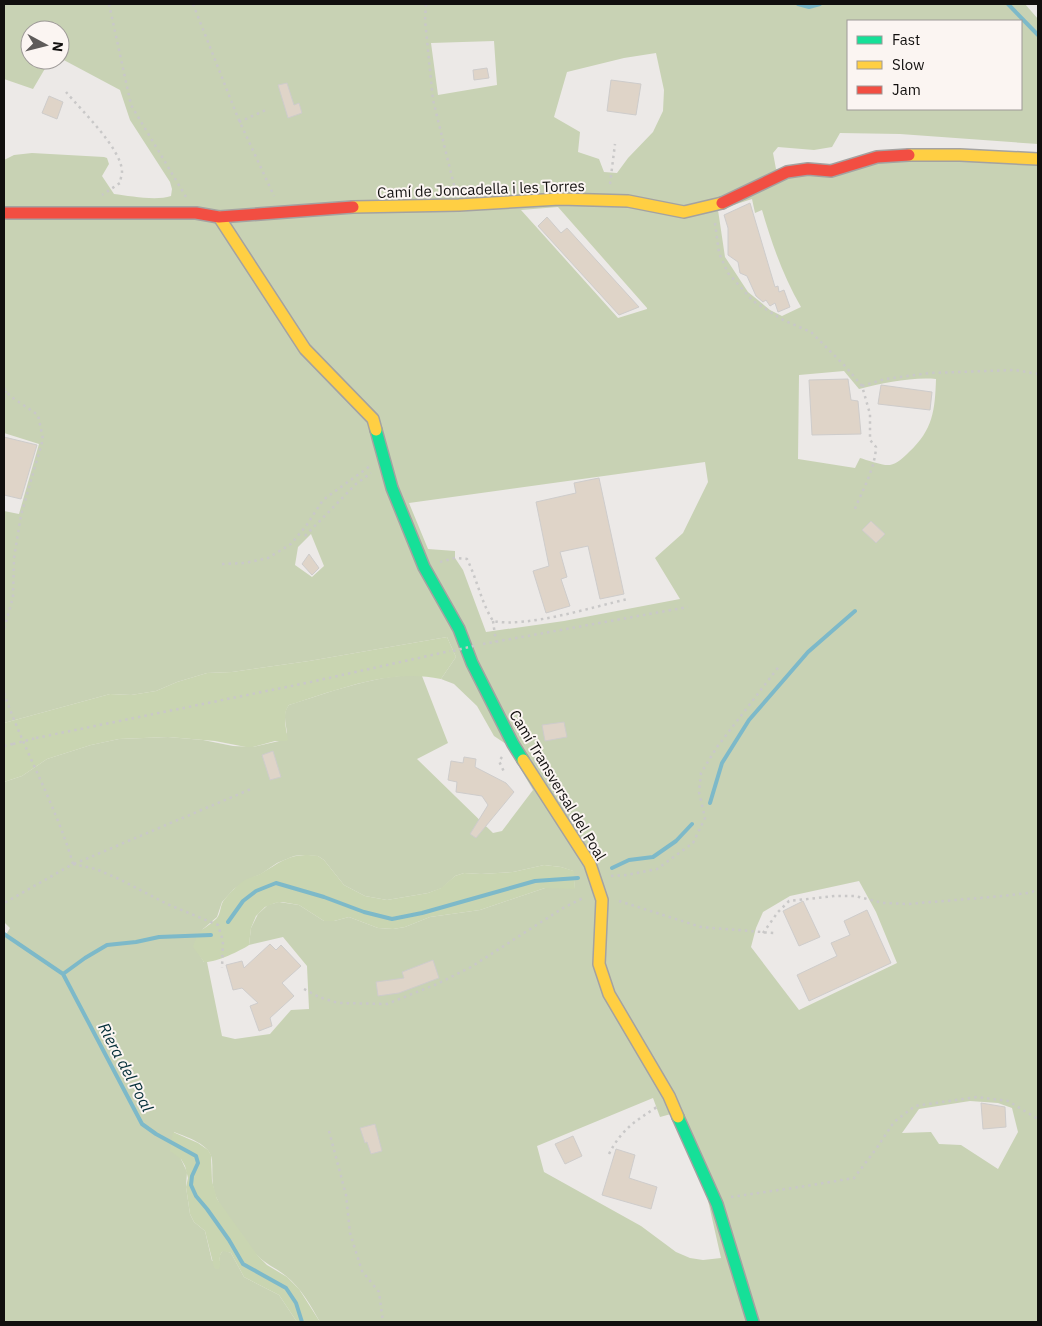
<svg xmlns="http://www.w3.org/2000/svg" width="1042" height="1326" viewBox="0 0 1042 1326" font-family="'IBM Plex Sans',sans-serif">
<rect width="100%" height="100%" fill="#ece9e7"/>
<path fill="#c8d2b4" fill-rule="evenodd" d="M4 4H1025L1038 19V144L900 134 840 133 832 147 814 150 778 147 773 153 776 169 1038 152V1322H320C311 1306 301 1288 286 1276 272 1265 263 1264 251 1248 242 1236 219 1207 215 1194 211 1183 213 1171 212 1160 211 1144 186 1137 174 1132L181 1159 187 1172 186 1187 190 1214 194 1222 205 1231 212 1261H220V1255L223 1250 231 1253 244 1277 279 1295 297 1322H4V938L10 928 4 922V782L22 776 47 759 91 745 119 739 168 737 203 740 233 746 253 747 279 741 287 733C286 723 282 713 289 705 328 693 382 672 422 676L448 743 417 759 493 833 502 831 533 790 506 744 494 736 477 706 454 684 441 679 456 657 447 637 309 661 232 672 207 673 177 682 156 691 131 695 110 694 4 723V511L19 514 39 444 4 433V160L14 155 32 153 104 157 107 158 109 164 102 176 114 194C130 196 156 201 171 196L172 189 170 182 130 120 120 90 60 58V30H30V60H50L33 89 4 79ZM848 21H1021V109H848ZM494 41 497 85 438 95 431 43ZM656 53 664 90 663 111 653 132 628 158 617 173 604 172 599 159 578 152 580 132 554 117 567 72 624 58ZM752 199 755 213 762 210C772 244 783 276 801 307L782 316 770 310 748 292 725 257 718 210ZM558 207 647 308V309L618 318 521 210ZM844 371 859 389C884 383 911 377 936 379 935 410 933 430 909 452 904 457 897 464 890 465 883 466 867 460 860 458L855 468 798 459 799 375ZM705 462 708 482 683 533 655 558 680 599 564 621 486 632 463 570 455 558V551L428 549 409 503ZM311 534 324 566 312 577 295 565 298 547ZM301 855 318 856 324 860 344 885 365 896 387 900 428 893 442 888 455 876 464 873 481 874 513 872 544 865 561 867 573 871 575 888H545L480 910 430 917 405 927 393 929 378 928 349 917 334 921H324L299 905 279 902 268 905 258 914 251 928 249 945 283 937 307 966 309 1009 291 1010 270 1034 235 1039 222 1036 207 962H204L196 949 203 929 217 917 222 902 234 889 247 880 261 874 277 863 294 856ZM859 881 876 912 897 963 799 1010 751 947 756 928 763 912 790 896ZM653 1098 660 1117 671 1114 707 1196 721 1258 703 1260 690 1258 676 1252 641 1226 544 1172 537 1146ZM970 1101 998 1103 1012 1108 1018 1132 998 1169 961 1145 939 1144 931 1132 902 1133 919 1109Z"/>
<path fill="#c9d5b1" d="M447 637 456 657 441 679C390 668 338 690 289 705 282 714 286 728 288 740L285 741H275L253 747H246L215 741 168 737 119 739 91 745 47 759 22 776 4 782V723L110 694 131 695 156 691 177 682 207 673 232 672 309 661Z
M308 855 318 856 324 860 344 885 365 896 387 900 428 893 441 888 455 876 464 873 481 874 513 872 544 865 561 867 574 871 575 889 545 888 480 910 430 917 405 927 393 929 378 928 349 917 334 921H324L299 905 282 902 275 903 265 907 256 916 251 928 249 945C240 951 215 963 204 962L193 947C199 927 205 930 217 918 221 913 220 905 224 900 230 893 239 883 247 879 252 877 257 876 262 873 277 864 289 854 308 855Z
M173 1132 198 1143 208 1150 211 1155 212 1181 217 1199 258 1256 267 1265 287 1277 299 1289 320 1322H297L279 1295 244 1277 231 1253 223 1251C217 1256 222 1263 219 1269H216L214 1267 205 1231 194 1222 190 1214 186 1187 188 1178 185 1166 181 1159 170 1151Z"/>
<g fill="none" stroke-linecap="round" stroke-linejoin="round">
<path stroke="#7db9c9" stroke-width="4" d="M798 4 809 7 820 4
M1008 4 1038 35
M710 803 722 763 749 720 808 652 855 611
M612 868 629 860 653 857 676 841 692 824
M228 922 243 901 256 891 276 883 324 897 364 912 392 919 422 913 535 881 578 878
M4 934 63 974 142 1124 156 1134 196 1156 198 1163 192 1176 191 1185 196 1196 207 1209 229 1240 243 1264 286 1288 296 1303 302 1322
M63 974 85 958 107 945 136 942 159 937 211 935"/>
</g>
<path fill="#dfd4c8" stroke="#cecccb" d="M487 68 489 78 474 80 473 70Z
M611 80 641 84 636 115 607 111Z
M287 83 294 105 299 103 302 113 288 118 278 85Z
M49 96 63 102 57 119 42 113Z
M750 203 775 287 778 286 779 292 784 290 790 307 778 312 775 303 770 306 766 300 763 302 756 296 747 276 740 273 738 262 728 255V228L724 215Z
M547 217 561 233 567 228 639 307 619 315 538 226Z
M848 379 851 400 858 401 861 434 812 435 809 380Z
M881 385 932 392 930 410 878 404Z
M4 437 37 445 21 499 4 495Z
M599 478 624 594 600 599 588 546 560 552 567 577 561 579 570 606 546 613 533 571 549 566 536 502 576 493 574 483Z
M871 521 885 534 876 543 862 530Z
M309 554 319 568 312 575 302 564Z
M564 722 567 737 545 741 542 725Z
M273 751 281 777 270 780 262 755Z
M464 757 476 759 475 767 506 783 514 792 476 838 470 834 488 805 482 796 456 792 457 782 448 780 451 761 463 763Z
M803 901 820 937 799 946 783 911Z
M867 910 891 963 809 1001 797 975 837 956 831 943 850 935 844 921Z
M270 944 276 950 281 945 301 966 282 983 294 996 270 1018 272 1026 259 1031 250 1006 258 1003 242 988 233 990 226 965 242 961 244 968Z
M433 960 439 978 399 993 378 996 376 982 404 978 402 972Z
M981 1103 1005 1107 1006 1127 983 1129Z
M375 1124 382 1151 371 1154 367 1142 365 1143 360 1128Z
M573 1136 582 1156 565 1164 555 1144Z
M616 1149 635 1155 629 1178 657 1187 651 1209 602 1195Z"/>
<g fill="none" stroke-linecap="round" stroke-linejoin="round">
<g stroke="#a4a2a1" stroke-width="14">
<path id="fast" d="M376 430 392 488 424 567 459 629 472 663 513 744 523 760
M678 1117 717 1204 753 1322"/>
</g>
<g stroke="#a4a2a1" stroke-width="14">
<path id="slow" d="M909 155H960L1038 159
M353 207 459 205 560 199 628 201 684 212 722 203
M219 217 305 349 373 419 376 430
M523 760 590 864 602 900 599 964 609 994 669 1096 678 1117"/>
</g>
<g stroke="#a4a2a1" stroke-width="14">
<path id="jam" d="M722 203 787 172 808 169 831 171 877 157 909 155
M4 213H196L219 217 353 207"/>
</g>
<path stroke="#c9c8c8" stroke-width="2.5" stroke-dasharray="2.5 4" stroke-linecap="butt" d="M109 4 131 105 186 197
M193 4 238 118 274 196
M426 4 425 20 433 100 455 189
M66 92C81 110 122 149 122 172 122 175 120 180 120 183L102 195
M239 122 268 109
M610 184 615 144
M715 223 719 253 728 273 753 301 783 320 811 332 845 366 862 386 870 414V440L876 447C875 469 862 491 854 511
M862 386 885 379 930 373 1015 370 1038 374
M4 388 10 396 38 415 43 439 21 515 14 558 13 597 4 629
M4 399 6 391
M305 536 356 484 371 473
M440 562 455 558 467 559C477 579 481 602 493 621 527 628 592 607 628 599
M222 564 245 563 268 558 291 544 306 526 323 500 370 466
M493 621 496 642
M483 644 688 607
M4 693C24 751 56 805 73 864L6 902 4 906
M36 738 306 683 450 651
M4 746 13 744
M502 757 499 761 505 774
M73 864 96 869 119 879 167 904 218 925 223 941 222 968
M74 864 251 789
M611 876 627 875 657 869 693 843 705 818 699 792 701 773 717 747 780 665
M619 901 701 927 774 933
M763 933 778 912 789 901 835 896H855L883 903 908 904 1003 896 1028 893 1038 890
M304 989 319 997 338 1003 387 1004 437 984 471 967 563 908 585 897
M329 1131 346 1195 350 1233 362 1271 379 1292 383 1322
M609 1154C621 1130 635 1121 657 1107
M731 1197 806 1186 854 1178 876 1149 894 1122 915 1106 977 1097 1008 1101 1038 1119"/>
<use href="#fast" stroke="#16e098" stroke-width="11"/>
<use href="#slow" stroke="#ffcf43" stroke-width="11"/>
<use href="#jam" stroke="#f24e42" stroke-width="11"/>
<path stroke="#c9c8c8" stroke-width="2.5" stroke-dasharray="2.5 4" stroke-linecap="butt" d="M453 651 477 645
M13 744 36 738"/>
</g>
<g text-anchor="middle" dominant-baseline="central" stroke-width="4" stroke-linejoin="round" paint-order="stroke">
<g font-size="15" fill="#110f0e" stroke="#fbf5f2">
<text transform="translate(481 189) rotate(-2)">Camí de Joncadella i les Torres</text>
<text transform="translate(558 785) rotate(59)">Camí Transversal del Poal</text>
</g>
<g font-size="16" font-style="italic" fill="#042f39" stroke="#fbf5f2">
<text transform="translate(126 1067) rotate(62)">Riera del Poal</text>
</g>
</g>
<rect width="1042" height="1326" fill="none" stroke="#110f0e" stroke-width="10"/>
<rect x="847" y="20" width="175" height="90" fill="#fbf5f2" stroke="#9d9997"/>
<rect x="857" y="36" width="25" height="8" fill="#16e098" stroke="#9d9997"/>
<text x="892" y="45" font-size="15" fill="#110f0e">Fast</text>
<rect x="857" y="61" width="25" height="8" fill="#ffcf43" stroke="#9d9997"/>
<text x="892" y="70" font-size="15" fill="#110f0e">Slow</text>
<rect x="857" y="86" width="25" height="8" fill="#f24e42" stroke="#9d9997"/>
<text x="892" y="95" font-size="15" fill="#110f0e">Jam</text>
<g transform="translate(45 45) rotate(97)"><circle r="24" fill="#fbf5f2" stroke="#9d9997"/>
<path d="M0-4L9 19L0 12L-9 19Z" fill="#5e5b5a"/>
<text y="-8" font-size="14" font-weight="bold" text-anchor="middle" fill="#110f0e">N</text>
</g>
</svg>
